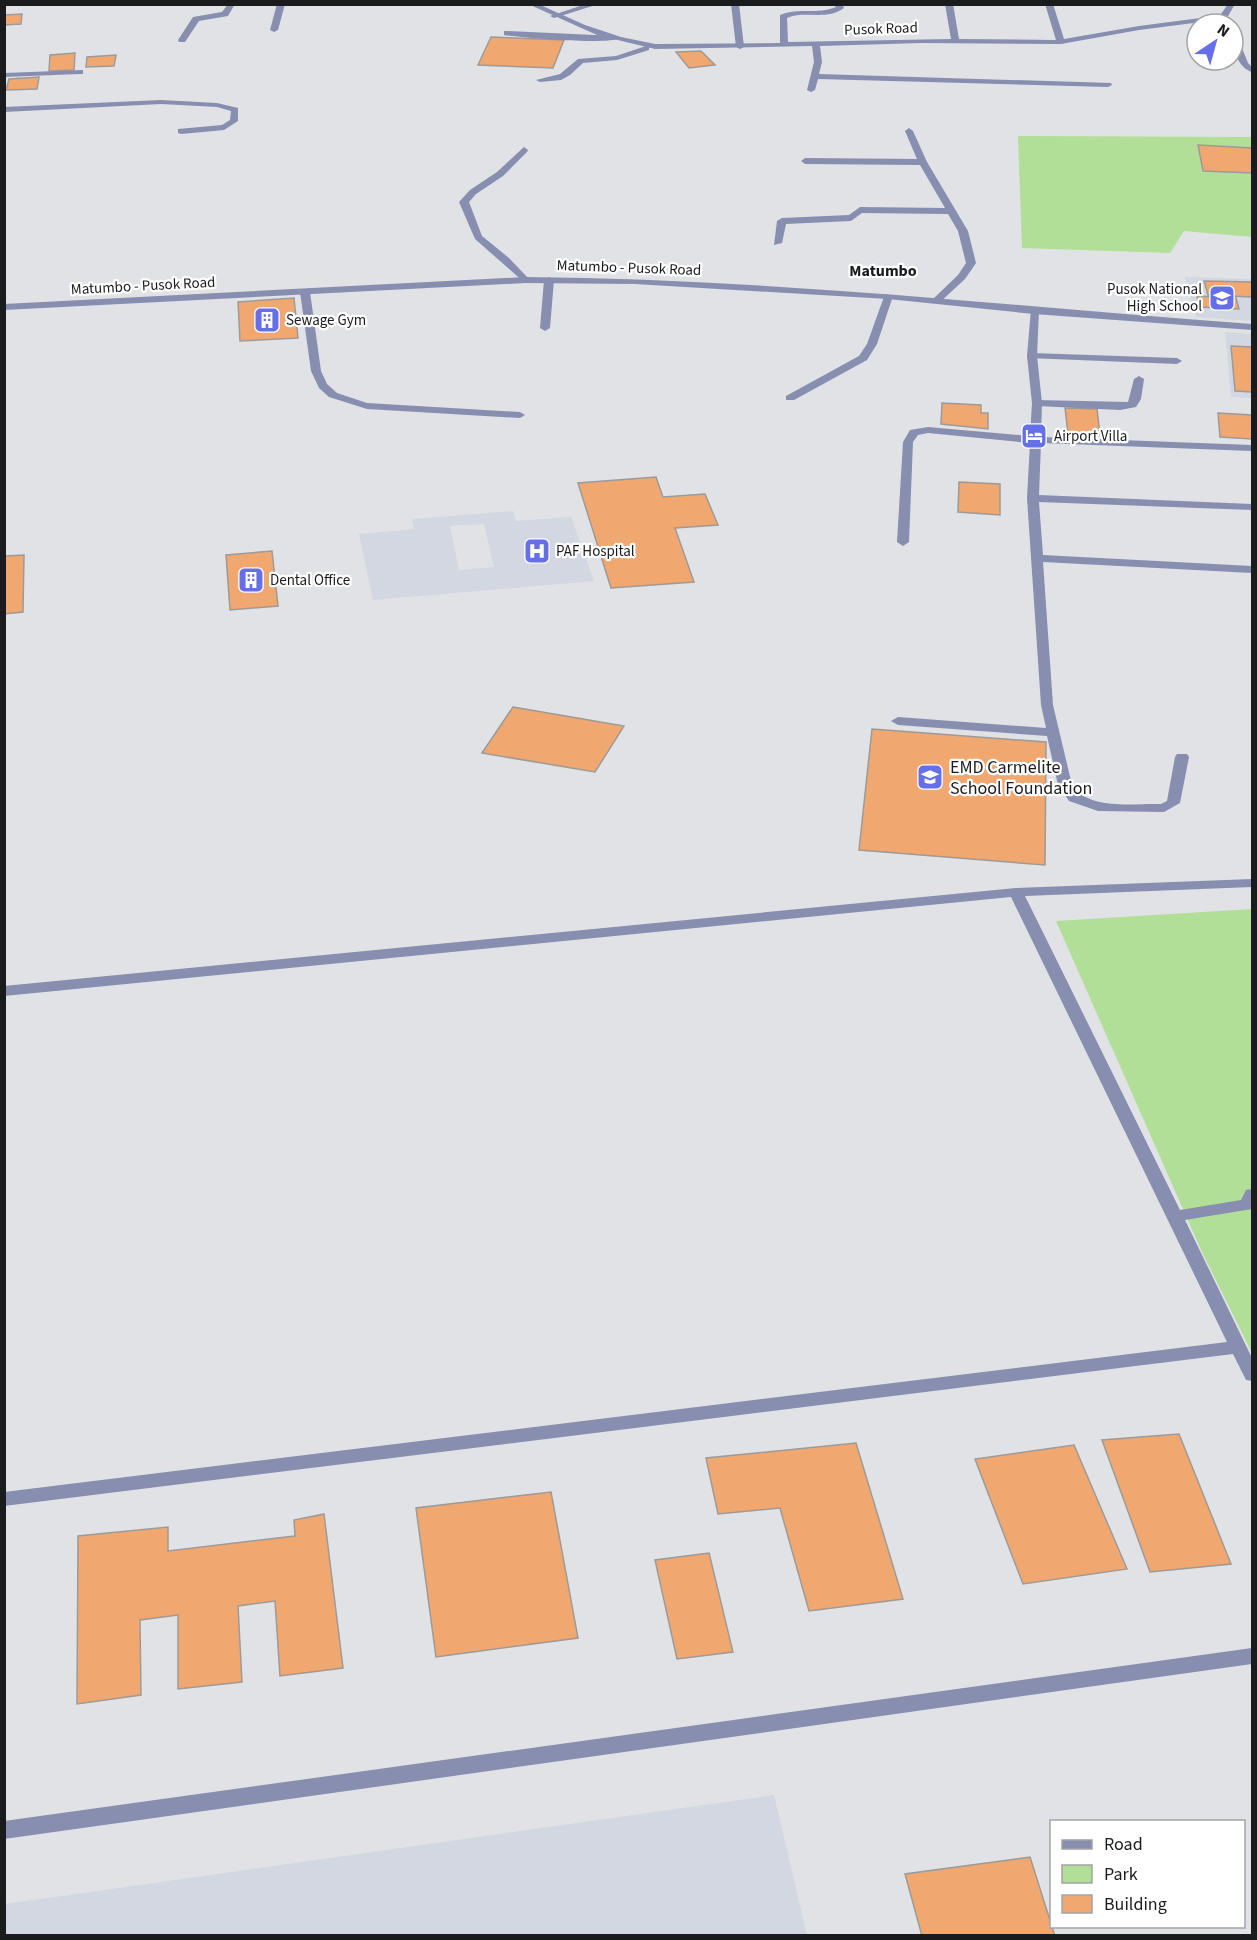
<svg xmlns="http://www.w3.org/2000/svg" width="1257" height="1940" viewBox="0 0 1257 1940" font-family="'Source Sans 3',sans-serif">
<rect width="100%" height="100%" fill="#e0e2e6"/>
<path fill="#d2d7e2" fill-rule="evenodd" d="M1185 277 1252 279V321L1196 317Z
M1225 332 1252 334V398L1231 397Z
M513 511 516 521 571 517 594 581 373 600 359 534 414 529 412 519ZM484 524 494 567 459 570 450 526Z
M774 1795 807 1935H5V1904Z"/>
<path fill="#b1df98" d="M1018 136 1252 137V237L1184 231 1170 253 1022 248Z
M1252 909V1353L1202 1252 1056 921Z"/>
<path fill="#f0a870" stroke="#9e9a97" stroke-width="1.5" d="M22 14 21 24 4 25V15Z
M491 37 564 40 553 68 478 65Z
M701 51 715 65 689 68 676 52Z
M75 53 74 70 49 71 50 55Z
M116 55 114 66 86 67 87 57Z
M39 77 37 89 6 90 9 79Z
M1198 145 1252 148V173L1203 171Z
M1204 281 1252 282V297L1208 295Z
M1197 296 1236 298 1239 309 1199 307Z
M294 298 298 338 240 341 238 302Z
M1231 346 1252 347V392L1235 391Z
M942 403 981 405V413H988V429L941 424Z
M1065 408 1097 409 1100 435 1068 433Z
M1218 413 1252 415V439L1220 437Z
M656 477 663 497 705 494 718 525 675 528 694 582 611 588 578 483Z
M959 482 1000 484V515L958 512Z
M272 551 278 606 230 610 226 555Z
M24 555 23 612 4 614V556Z
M513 707 624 726 595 772 482 753Z
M872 729 1046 742 1045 865 859 850Z
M1179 1434 1231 1564 1150 1572 1102 1440Z
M856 1443 903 1599 809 1611 780 1508 718 1514 706 1458Z
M1074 1445 1127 1569 1023 1584 975 1459Z
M551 1492 578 1638 436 1657 416 1508Z
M324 1514 343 1668 280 1676 275 1601 238 1606 242 1682 178 1689V1615L140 1620 141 1695 77 1704 78 1536 168 1527V1551L295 1536 294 1520Z
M709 1553 733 1652 677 1659 655 1560Z
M1030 1857 1055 1936H922L905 1874Z"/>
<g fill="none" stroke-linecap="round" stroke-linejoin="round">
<path fill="#878eaf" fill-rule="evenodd" d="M586 4H599L554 18 550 16Z
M731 4H739L744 47 740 49 736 47Z
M507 31 616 36 620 38C609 45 522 38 504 35V31Z
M646 46H649V50L617 60 583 63 570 75 561 80 540 82 536 80 560 74 578 59 616 56Z
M1032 353 1177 358 1182 361 1177 364 1028 358 1027 356Z
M1139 376 1144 379 1141 399 1136 407 1120 410 1037 406 1032 403 1037 400 1128 402 1134 379Z
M1252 879V887L1025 896 1180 1210 1241 1200 1246 1190 1252 1189V1209L1185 1220 1252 1358V1381L1246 1380 1233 1354 4 1506V1492L1227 1342 1011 897 4 996V986L1016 888Z
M1252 1648V1664L4 1839V1821Z"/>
<path fill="#878eaf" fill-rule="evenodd" d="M228 4H235L228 16 199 21 185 42H179L178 40 193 17 222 12Z
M277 4H285L278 30 274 32 270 30Z
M528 4H538L585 25 621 37 655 44 780 43V15C798 7 818 15 836 7L834 4H842L844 8C827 21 805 10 787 18L788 42 951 39 945 4H953L959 39 1056 40 1045 4H1053L1064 39 1139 26 1216 16 1221 14 1228 4H1235L1227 18 1217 20 1139 30 1061 44 921 43 820 46 822 62 819 74 1111 83 1112 85 1108 87 818 79 815 90 811 92 807 90 814 62 812 46 655 49 597 35Z
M1233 34 1237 36 1248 63 1252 67V72C1237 67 1233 49 1233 34Z
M83 70V74H80L4 77V73Z
M161 100 217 103 238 108V121L224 130 181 134 178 133V129L222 125 230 120 231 111 217 107 161 104 4 112V107Z
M909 128 913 131 927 162 968 231 976 263 965 279 939 303 931 301 958 275 966 263 958 231 948 214 862 213 851 221 786 224 782 243 774 245 777 221 782 218 849 215 860 207 945 208 920 165 805 164 801 161 805 158 917 159 905 131Z
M524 147 528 150 527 152 503 176 476 194 469 202 482 236 509 258 528 278 530 280 525 283 475 239 459 202 470 190 497 172Z
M549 277 554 280 550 328 545 331 540 328 544 280Z
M305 289 310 292 321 371 327 384 337 393 367 403 520 412 525 415 520 418 367 409 329 397 319 388 311 371 300 292Z
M885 294 893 296 877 344 867 360 794 400H786V396L859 356 867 344Z
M1031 309 1039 311 1037 356 1042 403 1041 437 1252 445V451L1041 443 1039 495 1252 504V510L1039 502 1043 555 1252 566V573L1043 562 1053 705 1072 785C1090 811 1133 803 1161 804L1167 801 1175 757 1177 754H1187L1189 757 1180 803 1164 812 1098 811 1069 801 1058 785 1047 736 898 725 891 721 898 717 1046 728 1041 705 1027 498 1030 443 928 433 918 435 913 442 909 542 903 546 897 542 903 442 910 430 928 427 1030 436 1032 403 1027 356Z"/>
<path fill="#878eaf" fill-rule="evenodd" d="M525 277C768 279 1010 306 1252 324V330L1034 314 888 299 635 284 525 283 4 310V304Z"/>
</g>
<defs>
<g id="school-square" transform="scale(1.35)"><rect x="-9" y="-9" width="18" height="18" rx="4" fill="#656fe8" stroke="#fff"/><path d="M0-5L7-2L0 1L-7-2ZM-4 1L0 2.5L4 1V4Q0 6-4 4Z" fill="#fff"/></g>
<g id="building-square" transform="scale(1.35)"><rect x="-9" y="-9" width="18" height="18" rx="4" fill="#656fe8" stroke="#fff"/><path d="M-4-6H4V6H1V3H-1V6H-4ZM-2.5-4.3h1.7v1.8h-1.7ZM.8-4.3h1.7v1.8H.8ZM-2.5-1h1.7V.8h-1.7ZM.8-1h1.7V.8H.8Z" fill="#fff"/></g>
<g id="hotel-square" transform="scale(1.35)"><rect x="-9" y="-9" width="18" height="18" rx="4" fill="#656fe8" stroke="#fff"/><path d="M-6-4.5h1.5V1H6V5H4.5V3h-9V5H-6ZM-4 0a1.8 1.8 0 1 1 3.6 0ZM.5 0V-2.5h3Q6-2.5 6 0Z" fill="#fff"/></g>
<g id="hospital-square" transform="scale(1.35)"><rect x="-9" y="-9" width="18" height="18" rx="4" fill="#656fe8" stroke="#fff"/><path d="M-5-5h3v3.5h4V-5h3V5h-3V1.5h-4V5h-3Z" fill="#fff"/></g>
</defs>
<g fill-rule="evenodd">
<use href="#school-square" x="1222" y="298"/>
<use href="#building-square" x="267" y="320"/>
<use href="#hotel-square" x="1034" y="436"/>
<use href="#hospital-square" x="537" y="551"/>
<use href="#building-square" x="251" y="580"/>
<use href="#school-square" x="930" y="777"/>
</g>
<g text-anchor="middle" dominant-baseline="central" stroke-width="4.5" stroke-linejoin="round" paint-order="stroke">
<g font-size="15" fill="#1a1b1d" stroke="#fff">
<text transform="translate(881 29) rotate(-2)">Pusok Road</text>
<text transform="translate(629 268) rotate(2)">Matumbo - Pusok Road</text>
<text transform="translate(143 286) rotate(-3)">Matumbo - Pusok Road</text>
</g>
<g font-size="15" fill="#1a1b1d" stroke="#fff" text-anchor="start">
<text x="1202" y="289" text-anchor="end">Pusok National<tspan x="1202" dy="17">High School</tspan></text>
<text x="286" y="320">Sewage Gym</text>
<text x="1054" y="436">Airport Villa</text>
<text x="556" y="551">PAF Hospital</text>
<text x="270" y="580">Dental Office</text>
</g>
<g font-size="16" font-weight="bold" fill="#1a1b1d" stroke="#fff">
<text x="883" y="271">Matumbo</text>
</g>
<g font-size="18" fill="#1a1b1d" stroke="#fff" text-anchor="start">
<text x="950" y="767">EMD Carmelite<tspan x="950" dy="21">School Foundation</tspan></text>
</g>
</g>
<rect width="1257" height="1940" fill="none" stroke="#1a1b1d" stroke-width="12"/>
<rect x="1050" y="1820" width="195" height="108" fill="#ffffff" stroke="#a3a4a5" stroke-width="1.5"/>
<rect x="1062" y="1840" width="30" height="9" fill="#878eaf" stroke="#a3a4a5" stroke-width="1.5"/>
<text x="1104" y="1850" font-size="18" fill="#1a1b1d">Road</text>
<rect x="1062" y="1865" width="30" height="18" fill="#b1df98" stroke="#a3a4a5" stroke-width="1.5"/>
<text x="1104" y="1880" font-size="18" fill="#1a1b1d">Park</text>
<rect x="1062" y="1895" width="30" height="18" fill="#f0a870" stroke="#a3a4a5" stroke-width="1.5"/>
<text x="1104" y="1910" font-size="18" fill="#1a1b1d">Building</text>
<g transform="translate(1215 42) rotate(36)"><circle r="28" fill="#ffffff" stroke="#a3a4a5" stroke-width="1.5"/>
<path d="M0-4.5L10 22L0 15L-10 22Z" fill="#656fe8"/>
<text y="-9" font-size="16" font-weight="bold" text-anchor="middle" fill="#1a1b1d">N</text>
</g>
</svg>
